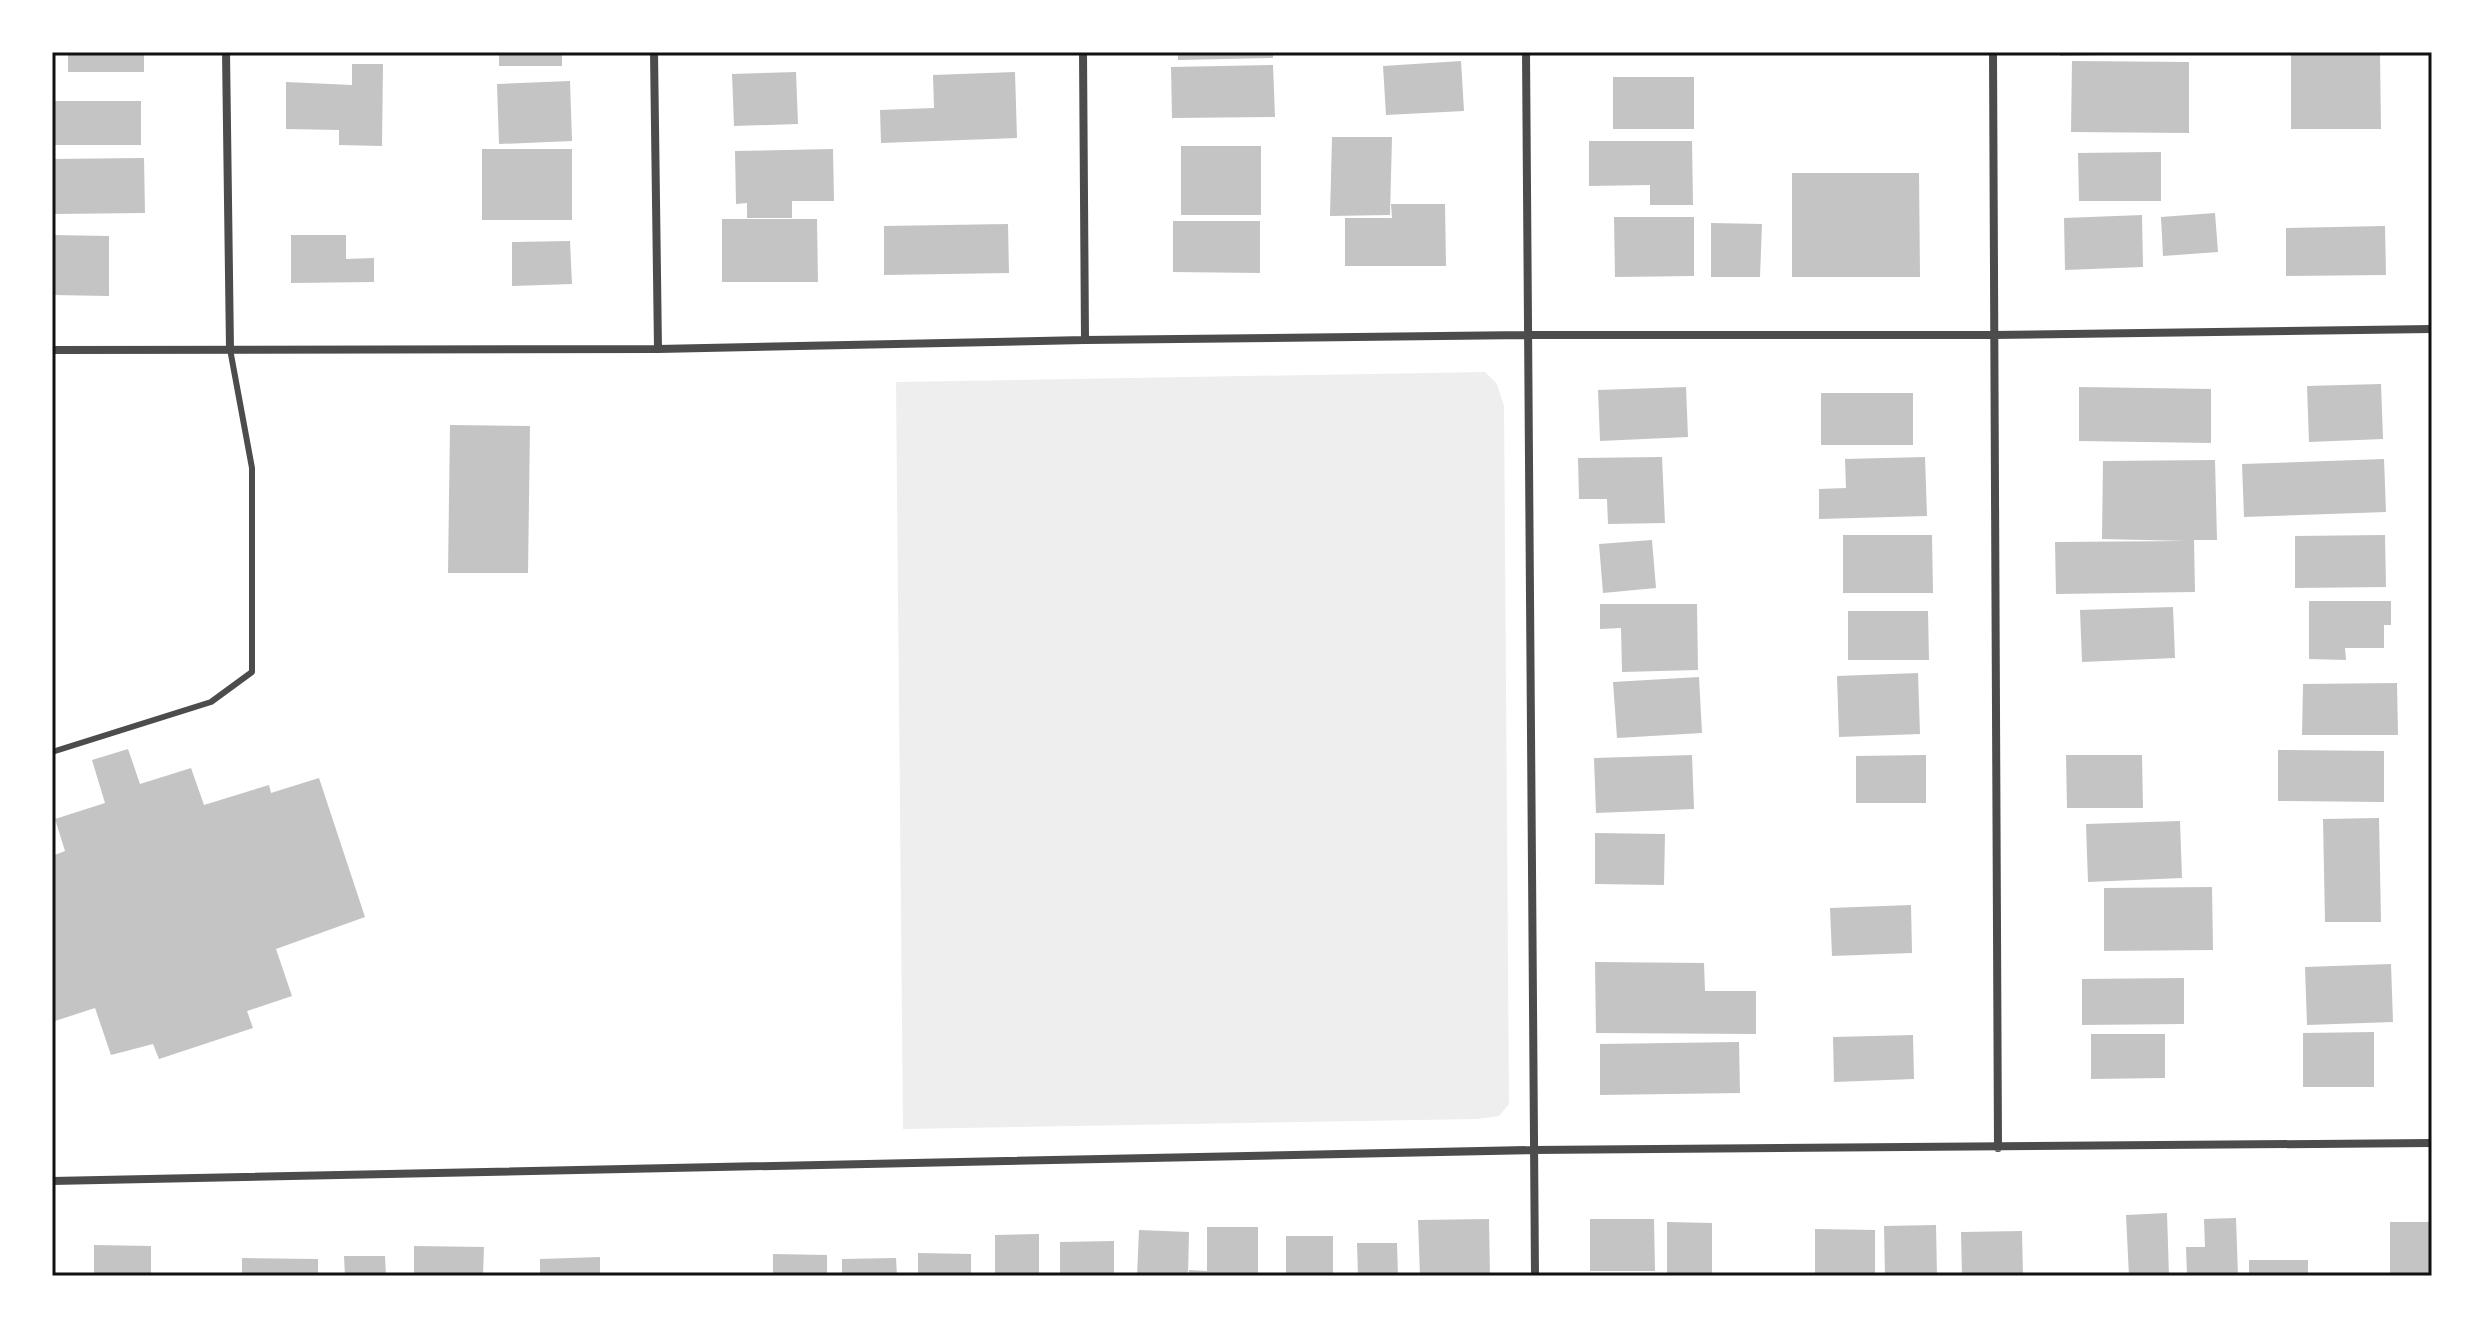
<svg xmlns="http://www.w3.org/2000/svg" width="2484" height="1328" viewBox="0 0 2484 1328" font-family="Montserrat,sans-serif">
<rect width="100%" height="100%" fill="#fff"/>
<path fill="#eee" d="M1485 372 1497 384 1504 406 1509 1104 1499 1116 1477 1119 903 1129 896 382Z"/>
<path fill="#c4c4c4" d="M68 52H144V72H68Z
M499 52H562V66H499Z
M1178 52H1273V58L1178 60Z
M2060 52H2101V55L2060 56Z
M2291 55H2380L2381 129H2291Z
M1461 61 1464 111 1386 115 1383 66Z
M2072 61 2189 62V133L2071 132Z
M352 64H383L382 146 339 145V130L286 129V82L352 85Z
M1273 65 1275 117 1172 118 1171 67Z
M796 72 798 124 734 126 732 74Z
M1015 72 1017 138 881 143 880 110 934 108 933 75Z
M1613 77H1694V129H1613Z
M570 81 572 141 499 144 497 84Z
M52 101H141V145H52Z
M1332 137H1392L1390 215 1330 216Z
M1589 141H1692L1693 205H1650V185L1589 186Z
M1181 146H1261V215H1181Z
M482 149H572V220H482Z
M833 149 834 201H792V218H747V203L736 204 735 151Z
M2161 152V201H2079L2078 153Z
M144 158 145 213 52 214V159Z
M1792 173H1919L1920 277H1792Z
M1391 204H1445L1446 266H1345V218H1392Z
M2215 213 2218 252 2163 256 2161 217Z
M2142 215 2143 267 2065 270 2064 218Z
M1614 217H1694V276L1615 277Z
M722 219H817L818 282H722Z
M1173 221H1260V273L1173 272Z
M1711 223 1762 224 1760 277H1711Z
M1008 224 1009 273 884 275V226Z
M2385 226 2386 275 2286 276V228Z
M52 235 109 236V296L52 295Z
M291 235H346V259L374 258V282L291 283Z
M570 241 572 284 512 286V242Z
M2381 384 2383 439 2309 442 2307 386Z
M1686 387 1688 437 1600 441 1598 390Z
M2079 387 2211 389V443L2079 441Z
M1821 393H1913V445H1821Z
M450 425 530 426 528 573H448Z
M1662 457 1665 523 1608 524 1607 499H1579L1578 458Z
M1925 457 1927 516 1819 519V489L1846 488 1845 459Z
M2384 459 2386 512 2244 517 2242 464Z
M2215 460 2217 540H2194L2195 592 2056 594 2055 542 2186 541 2102 539 2103 461Z
M1843 535H1932L1933 593H1843Z
M2385 535 2386 587 2295 588V536Z
M1652 540 1656 588 1603 593 1599 544Z
M2309 601H2391V625H2384V648H2345L2346 660 2309 659Z
M1600 604H1697L1698 670 1622 672 1621 628 1600 629Z
M2173 607 2175 658 2082 662 2080 610Z
M1848 611H1928L1929 660H1848Z
M1918 673 1920 734 1839 737 1837 676Z
M1699 677 1702 733 1617 738 1613 682Z
M2397 683 2398 735H2302L2303 684Z
M128 749 140 784 191 768 204 805 269 785 271 793 319 778 365 917 276 949 292 996 247 1011 253 1028 159 1059 153 1044 111 1055 95 1008 52 1022V856L65 851 55 819 105 803 92 760Z
M2278 750 2384 751V802L2278 801Z
M1692 755 1694 809 1596 813 1594 758Z
M1926 755V803H1856V756Z
M2066 755H2142L2143 808H2067Z
M2379 818 2381 922H2325L2323 819Z
M2180 821 2182 878 2088 882 2086 824Z
M1595 833 1665 834 1664 885 1595 884Z
M2212 887 2213 950 2104 951V888Z
M1911 905 1912 953 1832 956 1830 908Z
M1595 962 1704 963 1705 991H1756V1034L1596 1033Z
M2391 964 2393 1022 2307 1025 2305 967Z
M2184 978V1024L2082 1025V979Z
M2374 1032V1087H2303V1033Z
M2091 1034H2165V1078L2091 1079Z
M1913 1035 1914 1079 1834 1082 1833 1037Z
M1739 1042 1740 1093 1600 1095V1044Z
M2167 1213 2169 1276H2129L2126 1215Z
M2236 1218 2238 1276H2187L2186 1247H2205L2204 1219Z
M1489 1219 1490 1276H1420L1418 1220Z
M1590 1219H1654L1655 1271H1590Z
M1667 1222 1712 1223V1276H1667Z
M2390 1222H2432V1276H2390Z
M1936 1225 1937 1276H1885L1884 1226Z
M1207 1227H1258V1276H1189V1270L1207 1271Z
M1815 1229 1875 1230V1276H1815Z
M1139 1230 1189 1232 1188 1276H1137Z
M2022 1231 2023 1276H1962L1961 1232Z
M1039 1234V1276H995V1235Z
M1286 1236H1333V1276H1286Z
M1114 1241V1276H1060V1242Z
M1357 1243H1397L1398 1276H1358Z
M94 1245 151 1246V1276H94Z
M414 1246 484 1247 483 1276H414Z
M918 1253 971 1254V1276H918Z
M773 1254 827 1255V1276H773Z
M344 1256H385L386 1276H345Z
M600 1257V1276H540V1259Z
M242 1258 318 1259V1276H242Z
M896 1258 897 1276H842V1259Z
M2249 1260H2308V1276H2249Z
M639 1273H664V1276H639Z
M693 1273H750V1276H693Z"/>
<g fill="none" stroke-linecap="round" stroke-linejoin="round">
<path stroke="#4c4c4c" stroke-width="6" d="M52 752 211 702 252 672V468L230 349"/>
<path stroke="#4c4c4c" stroke-width="8" d="M226 52 230 349
M654 52 658 349
M1083 52 1085 340
M1526 52 1535 1276
M1993 52 1998 1148
M52 350 658 349 1085 340 1526 335H1993L2432 329
M52 1181 1532 1150 2432 1143"/>
</g>
<rect width="2484" height="1328" fill="none" stroke="#ffffff" stroke-width="108"/>
<rect x="54" y="54" width="2376" height="1220" fill="none" stroke="#111" stroke-width="3"/>
</svg>
